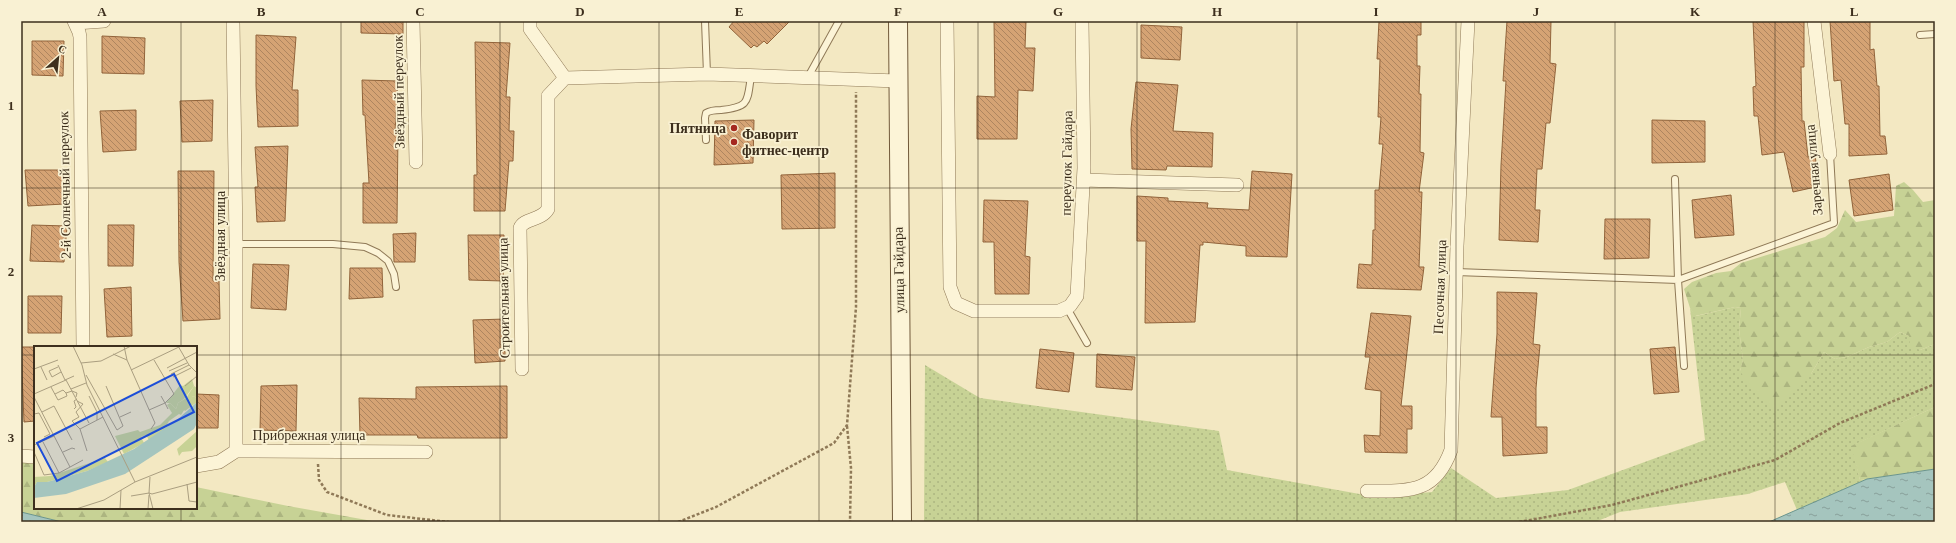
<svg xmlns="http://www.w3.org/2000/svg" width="1956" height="543" viewBox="0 0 1956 543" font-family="Georgia,serif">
<defs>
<pattern id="grass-dots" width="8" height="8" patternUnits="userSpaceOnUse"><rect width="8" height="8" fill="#c7d295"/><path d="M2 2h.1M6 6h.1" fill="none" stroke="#acb580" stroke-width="1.8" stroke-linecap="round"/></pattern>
<pattern id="forest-firs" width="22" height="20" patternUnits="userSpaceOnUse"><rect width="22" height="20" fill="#c7d295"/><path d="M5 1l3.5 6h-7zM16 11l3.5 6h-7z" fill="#acb580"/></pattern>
<pattern id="water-ripples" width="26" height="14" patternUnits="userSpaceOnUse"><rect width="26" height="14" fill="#a5c5be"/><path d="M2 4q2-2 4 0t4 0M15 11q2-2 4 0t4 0" fill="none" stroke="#88a09a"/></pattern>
<pattern id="building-back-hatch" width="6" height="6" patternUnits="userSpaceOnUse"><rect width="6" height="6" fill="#d5a374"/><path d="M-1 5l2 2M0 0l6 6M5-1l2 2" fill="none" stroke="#ae855f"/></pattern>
</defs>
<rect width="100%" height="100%" fill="#f3e8c2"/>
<path fill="url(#grass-dots)" d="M1735 307 1741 308 1739 329 1743 360 1740 371 1811 374 1824 352 1835 359 1847 357 1869 347 1887 342 1900 332 1909 336 1920 350 1935 344V407L1852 446 1860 480 1867 479 1797 510 1785 482 1748 494 1620 512 1595 522H924L925 365 980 398 1219 431 1227 470 1376 497 1432 492 1451 468 1496 498 1568 490 1705 440 1690 308 1696 316Z"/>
<path fill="url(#forest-firs)" d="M1904 182 1913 190 1923 202 1935 200V344L1920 350 1910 346 1909 336 1900 332 1887 342 1869 347 1847 357 1835 359 1824 352 1811 374 1775 409 1747 382 1740 371 1743 360 1739 329 1741 308 1735 307 1695 316 1690 308 1684 289 1692 282 1716 273 1731 271 1741 263 1825 237 1837 228 1845 210 1856 222 1894 216 1896 186Z
M1935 407V469L1860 480 1851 446Z
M21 450 35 453V508H196V487L288 506 378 522H62L21 512Z"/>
<path fill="url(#water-ripples)" stroke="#6a958d" d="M1935 469V522H1769L1867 479Z
M21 512 62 522H21Z"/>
<path fill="url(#building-back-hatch)" stroke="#91633a" d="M361 21H403V34L361 33Z
M734 21H790L767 44 764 41 757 47 754 45 751 48 729 27Z
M994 21H1026L1025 48H1035L1033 91 1018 90 1017 139H977V96L995 97Z
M1379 21H1421V35H1417V66H1420L1419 94H1421L1420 152 1424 153 1419 192H1422L1419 267H1424L1421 290 1357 288 1359 264 1372 265 1373 230H1375V190H1379L1383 144H1379L1381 117H1378L1380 59H1377Z
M1507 21H1551L1550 63 1556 64 1550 123H1546L1542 169H1537L1535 210H1540L1538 242 1499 240 1501 165 1506 81H1503Z
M1753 21H1804V67H1801L1802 121H1804L1808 157 1815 156 1820 186 1793 192 1784 152 1762 155 1758 116H1754L1753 87 1756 86Z
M1830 21H1870V50L1874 49 1877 86H1879L1880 136H1885L1887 154 1849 156V124H1845L1841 80 1834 81Z
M1141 25 1182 27 1180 60 1141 58Z
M256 35 296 37 292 90H298V126L258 127 256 86Z
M102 36 145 38 144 74 102 73Z
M32 41H64L63 76 32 75Z
M475 42 510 43 506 97H510L509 131H514L513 161H509L505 211H474V175H477Z
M362 80 398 81 395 131H398L397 223H363V183H369L365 115H363Z
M1136 82 1178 85 1173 131 1213 133 1212 167 1167 166 1166 170 1132 169 1131 129Z
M213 100 212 141 182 142 180 101Z
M136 110V150L103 152 100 111Z
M754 120 753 163 714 165 715 121Z
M1652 120 1705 121V162L1652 163Z
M288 146 285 221 257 222 255 187H258L255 147Z
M25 170H65L64 204 28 206Z
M178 171H214L213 281H219L220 319 183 321 179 262Z
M1252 171 1292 174 1287 257 1246 256V246L1203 242V245H1200L1195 322 1145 323 1146 241H1137V196L1168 198V201L1208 203 1207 208 1249 210Z
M835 173V228L782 229 781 175Z
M1889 174 1893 210 1854 216 1849 180Z
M1731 195 1734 235 1695 238 1692 200Z
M984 200 1028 201 1025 256 1030 257 1029 294H995L994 242H983Z
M1605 219H1650L1649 258 1604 259Z
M32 225 67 226 64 262 30 261Z
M108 225H134L133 266H108Z
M416 233 415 262H394L393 234Z
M468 235H504L503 281 469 280Z
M253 264 289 265 286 310 251 308Z
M350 268H382L383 297 349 299Z
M131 287 132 336 107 337 104 289Z
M1497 292 1537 293 1533 344 1540 345 1536 388V427H1547V453L1503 456 1502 417H1491L1497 334Z
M28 296H62L61 333H28Z
M1371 313 1411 316 1401 406H1412V429H1407V453L1365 452 1364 435 1380 436 1381 391 1365 389 1370 357H1365Z
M505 319V361L475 363 473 320Z
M21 347H35V421L24 422Z
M1675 347 1679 392 1654 394 1650 349Z
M1040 349 1074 353 1069 392 1036 388Z
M1097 354 1135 357 1132 390 1096 387Z
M297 385 296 431 260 430 261 386Z
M507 386V438H418L417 435H360L359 398 416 399V387Z
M196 394 219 395 218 428H196Z"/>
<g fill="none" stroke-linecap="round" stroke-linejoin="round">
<g stroke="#8f7957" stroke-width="8">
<path id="lane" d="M705 21 707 74
M1920 35 1935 34
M808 77 839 21
M706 140 705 118 706 113C711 110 716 110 721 110 750 107 747 102 751 76
M236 244H333L365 247 378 253 388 261 394 274 396 287
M1456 272 1678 280 1675 179
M1067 308 1087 343
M1684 366 1678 280 1834 223 1830 154"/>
</g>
<g stroke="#8f7957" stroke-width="14">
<path id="street" d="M74 21 79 32 80 37 83 347
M233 21 236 244V451
M413 21 416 162
M530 21V29L565 78
M947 21 950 287 956 303 974 311H1059L1070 306 1077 296 1084 168 1082 21
M1814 21 1830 154
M76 23 104 21
M565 78 707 74 897 81
M1084 180 1237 185
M522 369 520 228C524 218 541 221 548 209V96L565 78
M21 456 35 457
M196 466 219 462 236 451 426 452
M1367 491C1409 491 1435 494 1451 450L1457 246 1468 21"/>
</g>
<g stroke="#71593a" stroke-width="20">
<path id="secondary" d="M898 21 902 522"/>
</g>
<path stroke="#8f7957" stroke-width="2.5" stroke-dasharray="3 2" stroke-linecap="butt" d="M847 426 851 468 850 522
M318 464 319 480 327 492 387 515 449 522
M678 522 716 507 834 443 847 425 856 307V92
M1519 522 1612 505 1775 460 1840 423 1935 384"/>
<use href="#lane" stroke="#fcf4d7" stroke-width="6"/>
<use href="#street" stroke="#fcf4d7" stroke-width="13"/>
<use href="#secondary" stroke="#fcf4d7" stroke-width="18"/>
</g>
<path fill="none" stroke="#3d2f1d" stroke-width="1" stroke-opacity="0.55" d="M181 21V347M341 21V522M500 21V522M659 21V522M819 21V522M978 21V522M1137 21V522M1297 21V522M1456 21V522M1615 21V522M1775 21V522M21 188H1935M21 355H35M196 355H1935M181 508V522"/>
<g fill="#a52820" stroke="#f9f1d3" stroke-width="1.5">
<circle cx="734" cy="128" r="4"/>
<circle cx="734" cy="142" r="4"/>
</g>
<g text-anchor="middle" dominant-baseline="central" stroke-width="3.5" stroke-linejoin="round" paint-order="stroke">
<g font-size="14" fill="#3d2f1d" stroke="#f9f1d3">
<text transform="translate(399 92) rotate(-91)">Звёздный переулок</text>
<text transform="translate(1067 163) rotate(-89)">переулок Гайдара</text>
<text transform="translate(1814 170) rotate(-95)">Заречная улица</text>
<text transform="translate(65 185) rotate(-91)">2-й Солнечный переулок</text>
<text transform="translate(220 236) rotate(-90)">Звёздная улица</text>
<text transform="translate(899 270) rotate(-91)">улица Гайдара</text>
<text transform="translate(1440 287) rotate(-88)">Песочная улица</text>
<text transform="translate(504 298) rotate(-91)">Строительная улица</text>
<text x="309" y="435">Прибрежная улица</text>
</g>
<g font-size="14" font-weight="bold" fill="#3d2f1d" stroke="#f9f1d3" text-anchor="end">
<text x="726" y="128">Пятница</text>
<text x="742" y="134" text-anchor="start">Фаворит<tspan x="742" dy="16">фитнес-центр</tspan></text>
</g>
</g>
<g transform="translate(34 346)">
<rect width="163" height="163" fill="#f3e8c2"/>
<path d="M160 40 163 42V52L159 50 147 69 145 68 135 75 130 84 115 94 112 89 107 91 110 97 90 108 81 90 104 84 106 86 126 79 138 67 133 59 136 57 142 63 144 57 152 52ZM163 85V100L158 105 148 106 145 110 143 103Z" fill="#c7d295"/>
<path d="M158 33 160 40 150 53 144 57 142 63 136 57H132L146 39 149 40ZM159 50 163 52V56L151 65 149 63ZM71 112 74 116 53 125 13 136H3L0 141V131L16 130Z" fill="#c7d295"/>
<path d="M163 56V77L160 83 91 128 32 148 0 152V141L3 136H13L53 125 100 103 143 74Z" fill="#a5c5be"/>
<path fill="none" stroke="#aa9e80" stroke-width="1" d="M39 0 48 19 53 39 101 136 70 154 42 163M90 0 93 14M144 0 155 19 163 27M79 8 93 14 121 77 117 83M120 14 140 48 131 57 134 63M47 17 67 15 97 0M24 19 31 34 40 30M7 21 13 34M24 21 15 25 18 31 27 26M133 22 163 6M0 23 24 14M97 24 147 0M135 25 153 17M137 28 155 19M52 29 83 84 89 80 72 40M139 31 157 22M32 34 55 77M151 40 163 30M17 41 24 54 33 50 32 47M37 43 52 37M0 48 32 34M21 48 29 44 32 47 38 45 43 47 42 51M55 50 63 66V74M0 51 36 121M43 55 49 58 42 66 45 71 38 75 46 83 53 105M40 63 42 61 40 55 43 53M115 64 131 57 127 50M8 66 20 60 38 94M0 68 5 67 16 88 10 91M86 71 97 66M46 83 69 71M0 99 20 90M0 106 10 129 25 127 9 96M29 106 38 102 41 103M25 127 49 114M116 131 115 147 118 148 163 136M101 136 163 111M153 138 155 155 163 156M115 147 119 163M97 150 115 147M86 163 87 144M114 163 115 149"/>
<path fill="#1d4ed8" fill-opacity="0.15" stroke="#1d4ed8" stroke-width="2" d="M140 28 160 66 23 135 3 97Z"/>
<rect width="163" height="163" fill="none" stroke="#3d2f1d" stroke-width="2"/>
</g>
<rect width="1956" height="543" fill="none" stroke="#f9f1d3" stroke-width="44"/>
<g transform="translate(58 58) rotate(27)" stroke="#f9f1d3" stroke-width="3" paint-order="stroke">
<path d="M0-3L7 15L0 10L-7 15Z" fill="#3d2f1d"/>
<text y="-6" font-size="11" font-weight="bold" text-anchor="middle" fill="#3d2f1d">С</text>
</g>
<rect x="22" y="22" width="1912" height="499" fill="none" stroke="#3d2f1d" stroke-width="1.5"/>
<g font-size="13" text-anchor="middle" font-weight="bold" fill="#3d2f1d">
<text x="102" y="16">A</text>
<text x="261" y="16">B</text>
<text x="420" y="16">C</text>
<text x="580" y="16">D</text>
<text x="739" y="16">E</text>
<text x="898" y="16">F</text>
<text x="1058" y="16">G</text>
<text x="1217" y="16">H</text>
<text x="1376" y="16">I</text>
<text x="1536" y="16">J</text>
<text x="1695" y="16">K</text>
<text x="1854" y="16">L</text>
<text x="11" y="110">1</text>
<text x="11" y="276">2</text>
<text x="11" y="442">3</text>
</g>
</svg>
